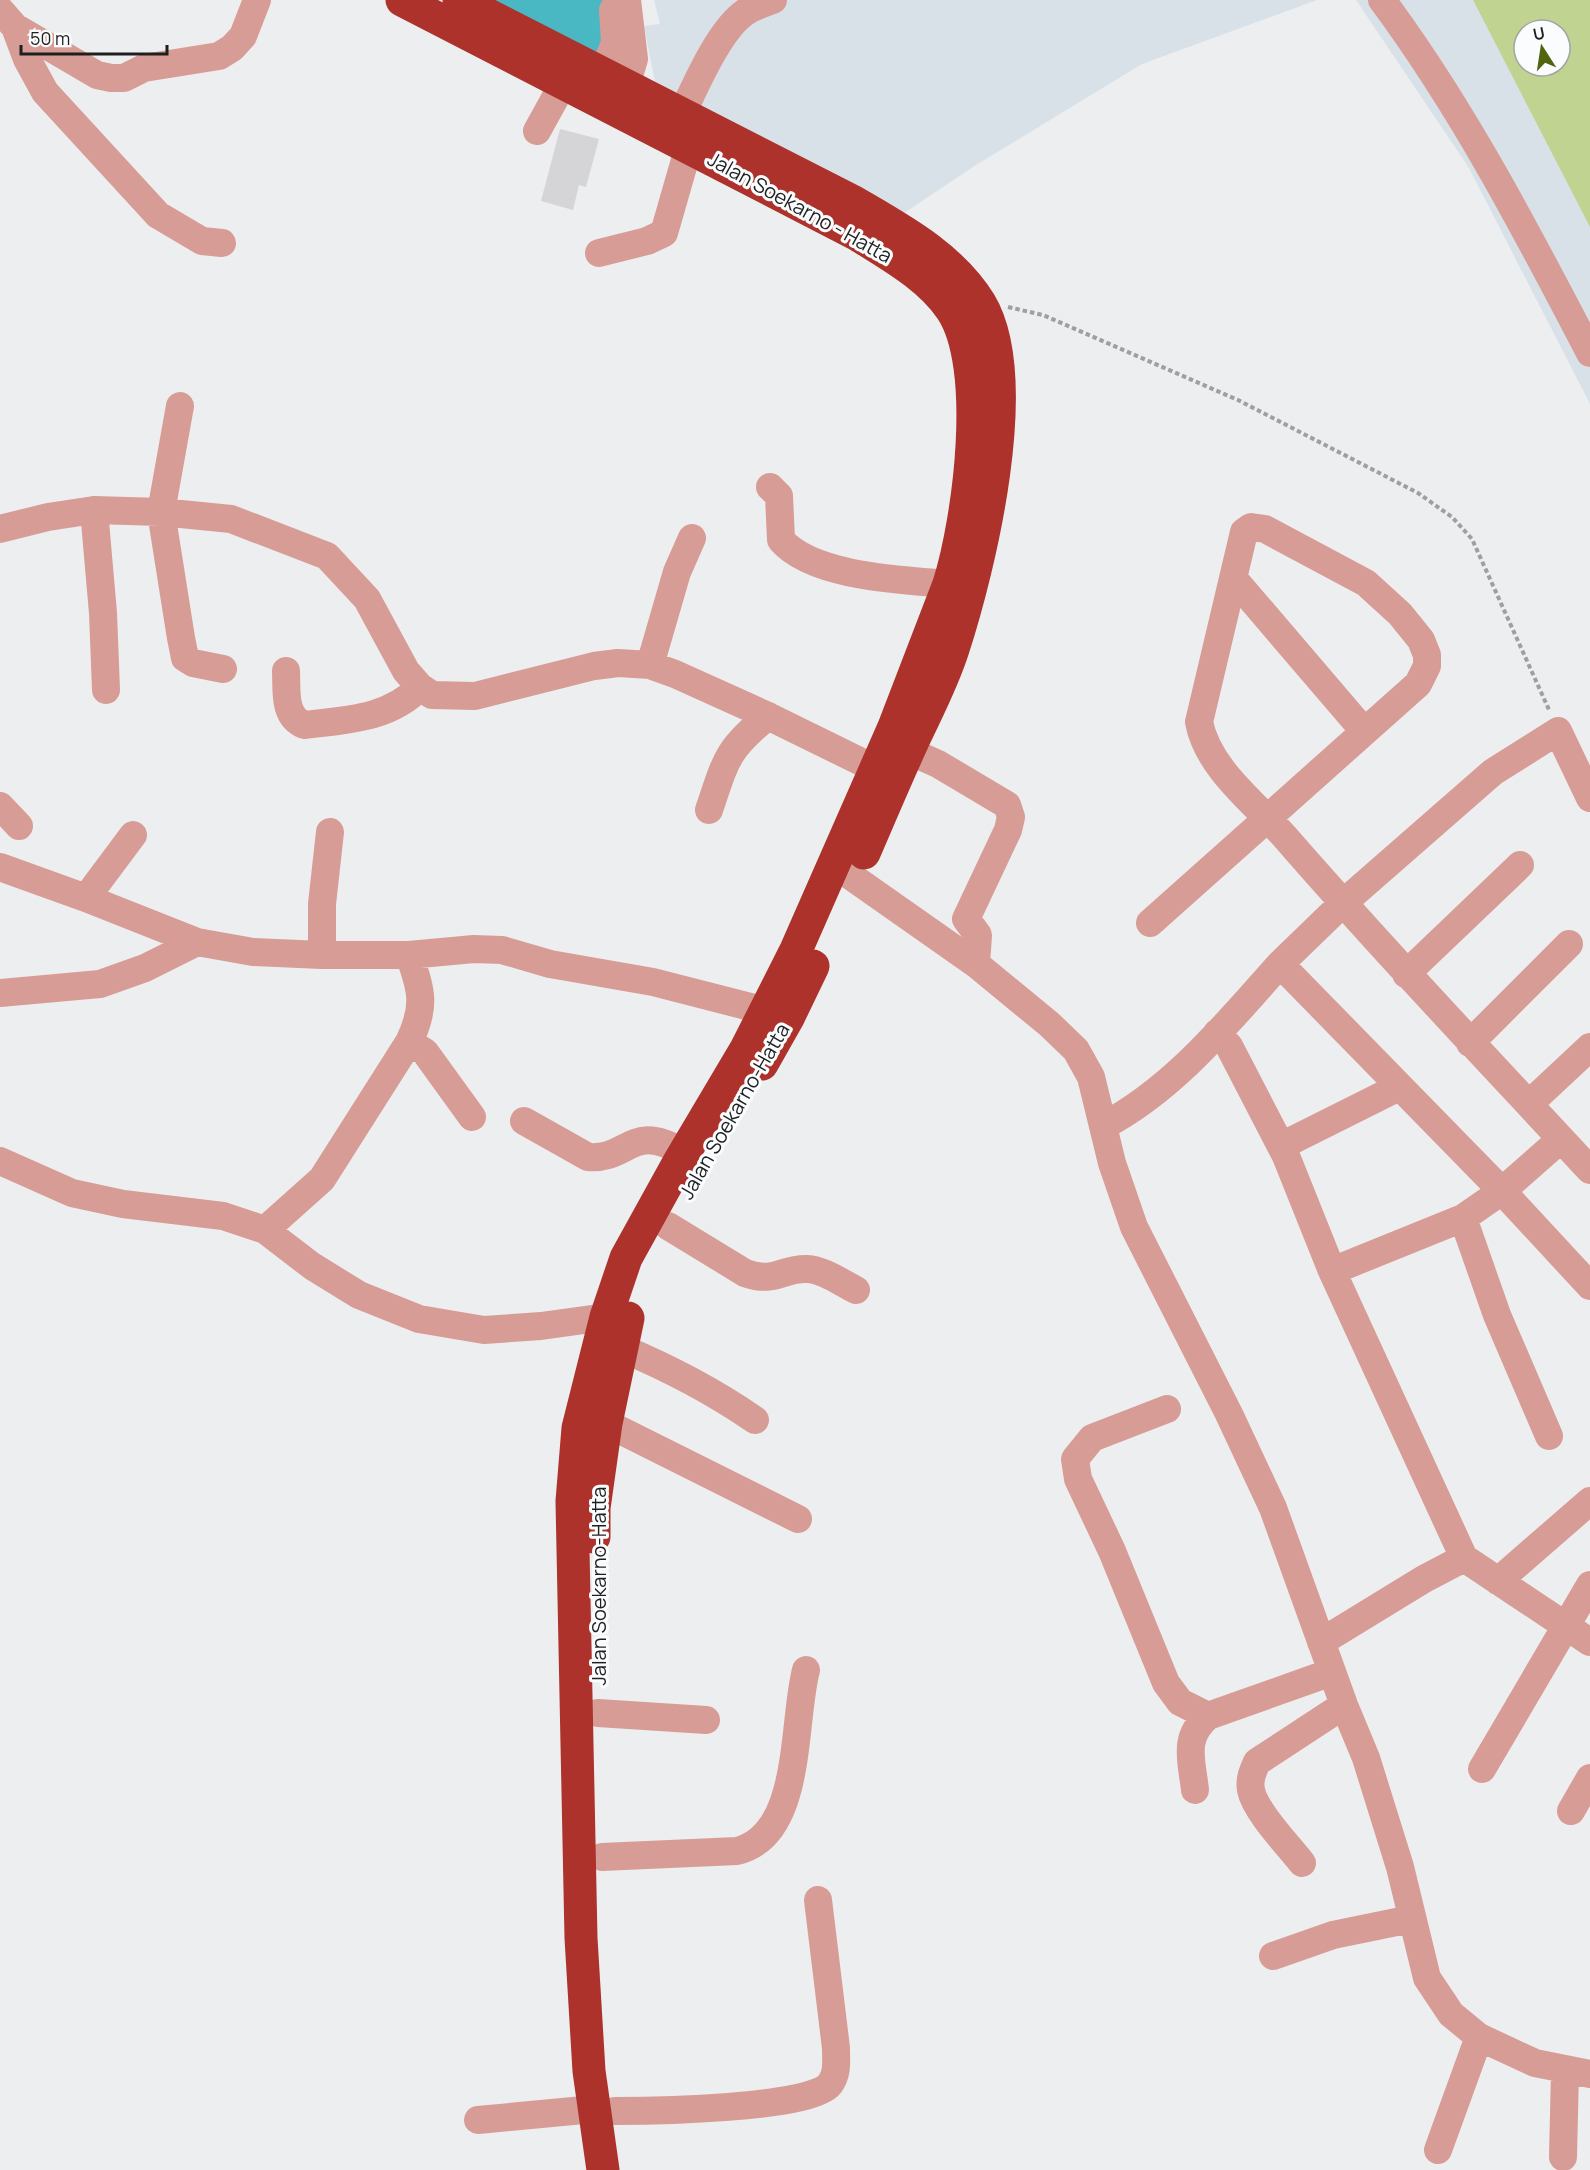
<svg xmlns="http://www.w3.org/2000/svg" width="1590" height="2170" viewBox="0 0 1590 2170" font-family="Manrope,sans-serif">
<rect width="100%" height="100%" fill="#edeef0"/>
<path fill="#d9e1e8" fill-rule="evenodd" d="M654 0H1317L1142 64 976 165 904 213 655 82 644 26 660 24Z
M1356 0H1590V404L1469 168ZM1524 30H1560V66H1524Z"/>
<path fill="#c0d390" fill-rule="evenodd" d="M1473 0H1590V227ZM1524 30H1560V66H1524Z"/>
<path fill="#4ab8c3" d="M466 0H604L609 30 595 56Z"/>
<path fill="#d5d4d6" d="M560 129 599 139 586 187 579 185 573 210 541 201Z"/>
<g fill="none" stroke-linecap="round" stroke-linejoin="round">
<path stroke="#9e9fa0" stroke-width="4" stroke-dasharray="4.5 3" stroke-linecap="butt" d="M1008 307 1043 315 1238 400 1418 493 1452 517 1472 539 1550 712"/>
<path stroke="#d79c95" stroke-width="28" d="M1382 0C1463 109 1527 232 1590 353
M0 10 15 27 27 59 45 92 158 215 202 241 222 243
M15 27 97 75 111 78H124L144 68 219 56 232 48 243 36 257 0
M594 94 615 43 613 10
M620 106 634 59 627 0
M537 131 564 82
M673 133C689 101 717 29 747 11 755 6 765 3 773 0
M599 253 647 241 664 233 689 146
M180 406 161 512 181 638 185 658 193 663 223 669
M770 487 779 496 781 540C813 577 903 580 949 584
M94 510 103 613 106 690
M0 529 48 517 94 510 161 512 231 519 327 556 367 599 406 671 420 687 432 695 475 696 594 666 618 663 650 665 675 674 768 716 896 779
M1234 579 1364 731
M650 665 677 572 692 538
M286 671C287 691 283 716 304 725 346 720 389 719 420 687
M889 742 938 764 1007 805 1011 817 1008 830 966 919 978 935 976 964
M0 806 19 826
M709 810C726 760 726 750 768 716
M835 865 976 964 1049 1024 1076 1050 1091 1077 1112 1163 1134 1227 1229 1414 1273 1508 1344 1705 1366 1758 1400 1867 1427 1978 1451 2014 1479 2037 1535 2063 1590 2074
M0 867 86 898 197 942 253 952 322 955H409L474 949 502 950 550 964 653 982 766 1011
M86 898 133 835
M1150 923 1418 684 1427 666V655L1421 640 1400 614 1366 583 1265 529 1251 527 1244 532 1199 722C1208 769 1255 803 1285 837 1384 951 1488 1060 1590 1170
M322 955V904L330 832
M1280 964 1342 904 1493 772 1558 731 1590 798
M1406 974 1520 865
M0 993 100 984 145 968 197 942
M1217 1033 1229 1046 1286 1156 1332 1271 1464 1558 1424 1579 1321 1642
M409 1042 425 1052 472 1117
M1470 1043 1569 944
M1529 1104 1590 1047
M524 1121 588 1157C630 1160 631 1121 684 1153
M1103 1126C1174 1089 1227 1023 1280 964L1502 1191 1590 1286
M1281 1146 1399 1087
M0 1161 72 1193 123 1204 223 1216 265 1230 312 1266 359 1295 419 1319 484 1330 541 1326 606 1317
M1463 1218 1497 1315 1549 1436
M668 1226 745 1273C775 1284 782 1268 807 1269 824 1270 840 1282 856 1290
M265 1230 322 1179 409 1042C426 1007 422 990 409 955
M1332 1271 1463 1218 1502 1191 1561 1139
M621 1348C669 1368 713 1391 755 1420
M1167 1409 1092 1438 1075 1459 1078 1479 1112 1551 1166 1683 1180 1702 1208 1716 1332 1672
M606 1423 798 1519
M1464 1558 1590 1642
M1498 1581 1590 1501
M598 1713 706 1720
M1482 1769 1590 1585
M1195 1790C1192 1761 1182 1738 1208 1716
M1571 1811 1590 1778
M602 1857 737 1851C803 1835 792 1723 806 1670
M1302 1863C1288 1845 1255 1811 1251 1790 1249 1779 1253 1771 1257 1762L1344 1705
M1273 1956 1333 1935 1411 1919
M615 2111C650 2111 811 2109 830 2084 838 2073 836 2061 836 2048L818 1900
M478 2120 594 2109
M1438 2150 1479 2037
M1563 2157 1565 2071"/>
<path stroke="#ad322c" stroke-width="33" d="M402 0 858 235C891 256 928 276 951 309 990 366 969 520 949 584L894 727 796 950 746 1049 679 1162 626 1258 606 1317 578 1428 572 1501 581 1938 589 2071 603 2170
M459 0 854 202C900 229 951 256 980 303 1026 379 979 569 953 649 943 681 927 711 913 741 896 778 880 816 864 853
M762 1064 788 1018 813 966
M594 1537V1508L606 1423 628 1318"/>
</g>
<g text-anchor="middle" dominant-baseline="central" stroke-width="6" stroke-linejoin="round" paint-order="stroke">
<g font-size="20" fill="#1e1f1f" stroke="#fafcfe">
<text transform="translate(800 207) rotate(29)">Jalan Soekarno - Hatta</text>
<text transform="translate(734 1111) rotate(-60)">Jalan Soekarno-Hatta</text>
<text transform="translate(598 1586) rotate(-90)">Jalan Soekarno-Hatta</text>
</g>
</g>
<g transform="translate(1542 48) rotate(348)"><circle r="28" fill="#fafcfe" stroke="#a2a4a5" stroke-width="1.5"/>
<path d="M0-4.5L10 22L0 15L-10 22Z" fill="#516511"/>
<text y="-9" font-size="16" font-weight="bold" text-anchor="middle" fill="#1e1f1f">U</text>
</g>
<path d="M21 45v9h146v-9" fill="none" stroke="#1e1f1f" stroke-width="3"/>
<text x="30" y="45" font-size="18" fill="#1e1f1f" stroke="#fafcfe" stroke-width="4.5" paint-order="stroke">50 m</text>
</svg>
